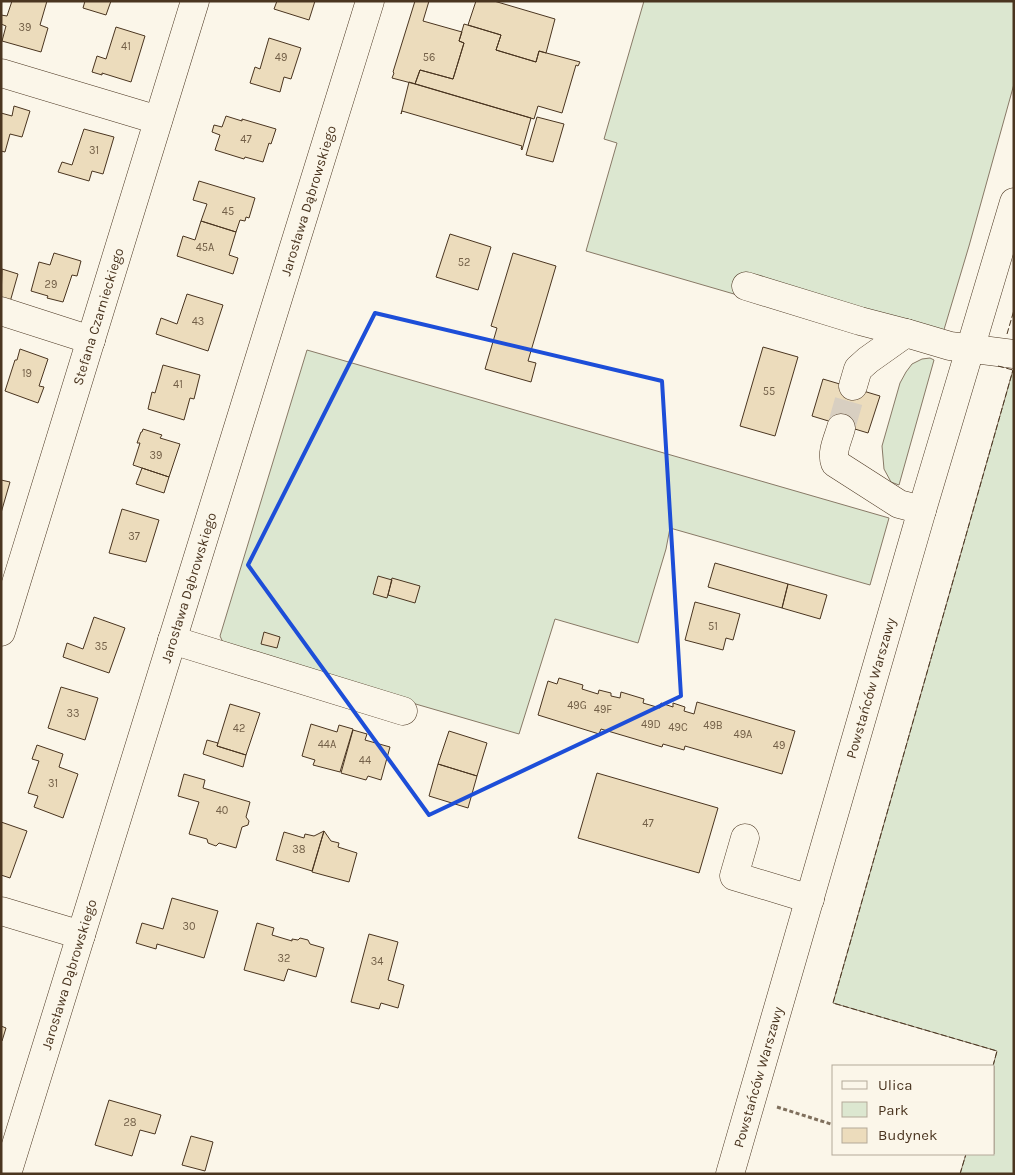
<svg xmlns="http://www.w3.org/2000/svg" width="1015" height="1175" viewBox="0 0 1015 1175" font-family="Karla,sans-serif">
<rect width="100%" height="100%" fill="#fbf6e9"/>
<path fill="#dce7d0" stroke="#887966" d="M644 1H1014V84L969 246 937 353 586 251 617 143 604 139Z
M307 350 889 518 870 585 670 528 666 549 638 643 555 619 519 734 226 649 220 636Z
M930 358 934 360 899 485 891 482 884 469 882 446 900 383 906 372 912 364 922 359Z
M1013 370H1014V1174H960L966 1154H994V1066H993L997 1051 833 1003Z"/>
<path fill="#ecdcbc" stroke="#4a3520" d="M12 1H47L40 25 48 28 41 52 2 41 6 26 1 24V15L7 16Z
M85 1H111L106 15 83 8Z
M277 1H315L309 20 274 9Z
M415 1H429L423 21 462 32 459 41 464 43 453 79 420 70 415 84 392 78 394 73 393 72Z
M476 1H494L555 19 546 53 539 51 536 62 496 50 501 35 468 25Z
M464 24 501 35 496 50 536 62 539 51 580 62 578 66 576 65 562 113 538 106 534 119 415 84 420 70 453 79 464 43 459 41Z
M116 27 145 36 131 82 102 73V75L92 72 97 56 106 59Z
M269 38 301 48 291 79 284 77 280 92 250 83 255 67 260 69Z
M409 82 531 118 522 150 521 149 522 146 402 111 401 114Z
M14 106 30 111 22 137 10 134 5 152 1 151V113L12 116Z
M226 116 242 121V119L276 129 271 144 269 143 263 162 245 157 244 159 215 150 220 135 212 132 214 125 222 127Z
M537 117 564 124 553 162 526 155Z
M84 129 114 137 103 174 92 171 89 181 58 172 62 162 72 165Z
M199 181 255 198 249 218 246 217 245 221 240 220 236 232 201 221 207 204 193 200Z
M201 221 236 232 229 255 238 258 233 274 177 256 183 236 195 240Z
M450 234 491 247 478 290 436 277Z
M54 253 81 261 77 276 72 275 63 302 47 298 48 296 31 291 39 262 50 265Z
M513 253 556 266 528 361 536 363 531 382 485 369 497 328 491 326Z
M2 269 18 274 10 302 1 300Z
M187 294 223 305 208 351 156 334 161 318 177 324Z
M763 347 798 357 775 436 740 426Z
M20 349 48 359 39 386 44 387 38 403 5 391 15 360H17Z
M163 365 200 375 194 399 190 398 184 420 148 409 152 392 155 393Z
M823 379 880 396 868 433 812 416Z
M143 429 162 435 160 438 180 444 169 477 133 465 140 443H137L141 432H142Z
M142 468 169 477 164 493 136 484Z
M1 480 10 482 1 513Z
M122 509 159 520 146 562 109 553Z
M715 563 788 584 782 608 708 587Z
M378 576 392 580 387 598 373 594Z
M392 578 420 586 415 603 388 595Z
M788 584 827 595 820 619 782 608Z
M695 602 740 614 733 640 726 638 723 650 685 640Z
M94 617 125 628 109 673 63 657 67 643 83 649Z
M264 632 280 637 277 648 261 644Z
M559 678 583 685 582 689 598 694 599 690 611 693V696L620 698 621 692 644 699 643 703 660 708 661 703 673 707V703L685 707 684 711 694 714 697 702 795 731 782 774 685 746 684 750 663 744 662 747 601 729 599 734 538 715 548 681 557 684Z
M61 687 98 698 85 740 48 728Z
M230 704 260 713 246 755 217 746Z
M311 724 337 732 339 725 353 729 340 772 313 765 315 760 302 756Z
M353 730 367 734 365 740 390 747 381 780 368 776 366 780 341 773Z
M449 731 487 743 477 776 438 764Z
M207 740 218 743 217 746 246 755 243 767 203 754Z
M37 745 63 754 59 767 78 774 63 818 34 807 38 796 28 793 39 761 32 759Z
M438 764 477 776 468 808 429 796Z
M597 773 718 808 699 873 578 838Z
M184 774 205 780 203 788 250 802 246 817 249 821 248 825 242 827 236 848 219 843 216 846 208 843 207 839 189 834 199 802 178 796Z
M1 822 27 831 10 878 1 875Z
M324 831 312 871 276 860 284 832 304 838 305 834 314 836Z
M324 831 331 841 339 843 338 847 357 853 349 882 312 872Z
M172 898 218 911 204 958 157 944 156 949 136 943 142 923 163 929Z
M257 923 274 928 272 935 292 941V939L298 940 300 938 308 940 310 944 324 948 316 977 288 969 284 981 244 970Z
M369 934 398 942 388 980 404 985 398 1008 381 1003 379 1009 351 1002Z
M1 1026 6 1028 2 1041H1Z
M109 1100 161 1115 155 1134 140 1130 132 1156 95 1145Z
M191 1136 213 1142 205 1171 182 1165Z"/>
<g fill="none" stroke-linecap="round" stroke-linejoin="round">
<path stroke="#d8cfc1" stroke-width="28" stroke-dasharray="28 14" stroke-linecap="butt" d="M841 428 853 386"/>
<g stroke="#4a3520" stroke-width="29">
<g id="minor">
<path d="M1 73 158 120"/>
<path d="M746 286 860 321 906 333 950 346 1014 354"/>
<path d="M1 311 91 340"/>
<path d="M853 386 858 369 868 360 906 333"/>
<path d="M841 428C838 439 831 452 835 463L899 504 922 510"/>
<path id="s1" d="M1 632 195 1"/>
<path d="M172 640 403 711"/>
<path d="M745 838 734 876 810 899"/>
<path d="M1 911 81 935"/>
<path id="s2" d="M7 1174 370 1"/>
</g>
</g>
<g stroke="#4a3520" stroke-width="29">
<g id="major">
<path id="s3" d="M730 1174 922 510 1014 202"/>
</g>
</g>
<path stroke="#7f6f5c" stroke-width="3" stroke-dasharray="4 2.5" stroke-linecap="butt" d="M777 1107 834 1125"/>
<use href="#minor" stroke="#fbf6e9" stroke-width="28"/>
<use href="#major" stroke="#fbf6e9" stroke-width="28"/>
<path stroke="#4a3520" stroke-width="1" stroke-dasharray="6 2.5" stroke-linecap="butt" d="M1007 334 1014 310
M998 366 1013 370
M993 1066 997 1051 833 1003 1013 370H1014
M960 1174 966 1154"/>
</g>
<path fill="none" stroke="#1d4ed8" stroke-width="4" stroke-linejoin="round" d="M375 313 662 381 681 696 429 815 248 565Z"/>
<g text-anchor="middle" dominant-baseline="central" stroke-width="4" stroke-linejoin="round" paint-order="stroke">
<g font-size="11" fill="#725f47">
<text x="25" y="27">39</text>
<text x="126" y="46">41</text>
<text x="281" y="57">49</text>
<text x="429" y="57">56</text>
<text x="246" y="139">47</text>
<text x="94" y="150">31</text>
<text x="228" y="211">45</text>
<text x="205" y="247">45A</text>
<text x="464" y="262">52</text>
<text x="51" y="284">29</text>
<text x="198" y="321">43</text>
<text x="27" y="373">19</text>
<text x="178" y="384">41</text>
<text x="769" y="391">55</text>
<text x="156" y="455">39</text>
<text x="134" y="536">37</text>
<text x="713" y="626">51</text>
<text x="101" y="646">35</text>
<text x="577" y="705">49G</text>
<text x="603" y="709">49F</text>
<text x="73" y="713">33</text>
<text x="651" y="724">49D</text>
<text x="713" y="725">49B</text>
<text x="678" y="727">49C</text>
<text x="239" y="728">42</text>
<text x="743" y="734">49A</text>
<text x="327" y="744">44A</text>
<text x="779" y="745">49</text>
<text x="365" y="760">44</text>
<text x="53" y="783">31</text>
<text x="222" y="810">40</text>
<text x="648" y="823">47</text>
<text x="299" y="849">38</text>
<text x="189" y="926">30</text>
<text x="284" y="958">32</text>
<text x="377" y="961">34</text>
<text x="130" y="1122">28</text>
</g>
<g font-size="14" fill="#4a3520" stroke="#fbf6e9">
<text stroke="none"><textPath href="#s2" startOffset="1019">Jarosława Dąbrowskiego</textPath></text>
<text stroke="none"><textPath href="#s1" startOffset="330">Stefana Czarnieckiego</textPath></text>
<text stroke="none"><textPath href="#s2" startOffset="614">Jarosława Dąbrowskiego</textPath></text>
<text stroke="none"><textPath href="#s3" startOffset="506">Powstańców Warszawy</textPath></text>
<text stroke="none"><textPath href="#s2" startOffset="209">Jarosława Dąbrowskiego</textPath></text>
<text stroke="none"><textPath href="#s3" startOffset="101">Powstańców Warszawy</textPath></text>
</g>
</g>
<rect width="1015" height="1175" fill="none" stroke="#4a3520" stroke-width="5"/>
<rect x="832" y="1065" width="162" height="90" fill="#fbf6e9" stroke="#b4a999"/>
<rect x="842" y="1081" width="25" height="8" fill="#fbf6e9" stroke="#b4a999"/>
<text x="878" y="1090" font-size="15" fill="#4a3520">Ulica</text>
<rect x="842" y="1102" width="25" height="15" fill="#dce7d0" stroke="#b4a999"/>
<text x="878" y="1115" font-size="15" fill="#4a3520">Park</text>
<rect x="842" y="1128" width="25" height="15" fill="#ecdcbc" stroke="#b4a999"/>
<text x="878" y="1140" font-size="15" fill="#4a3520">Budynek</text>
</svg>
